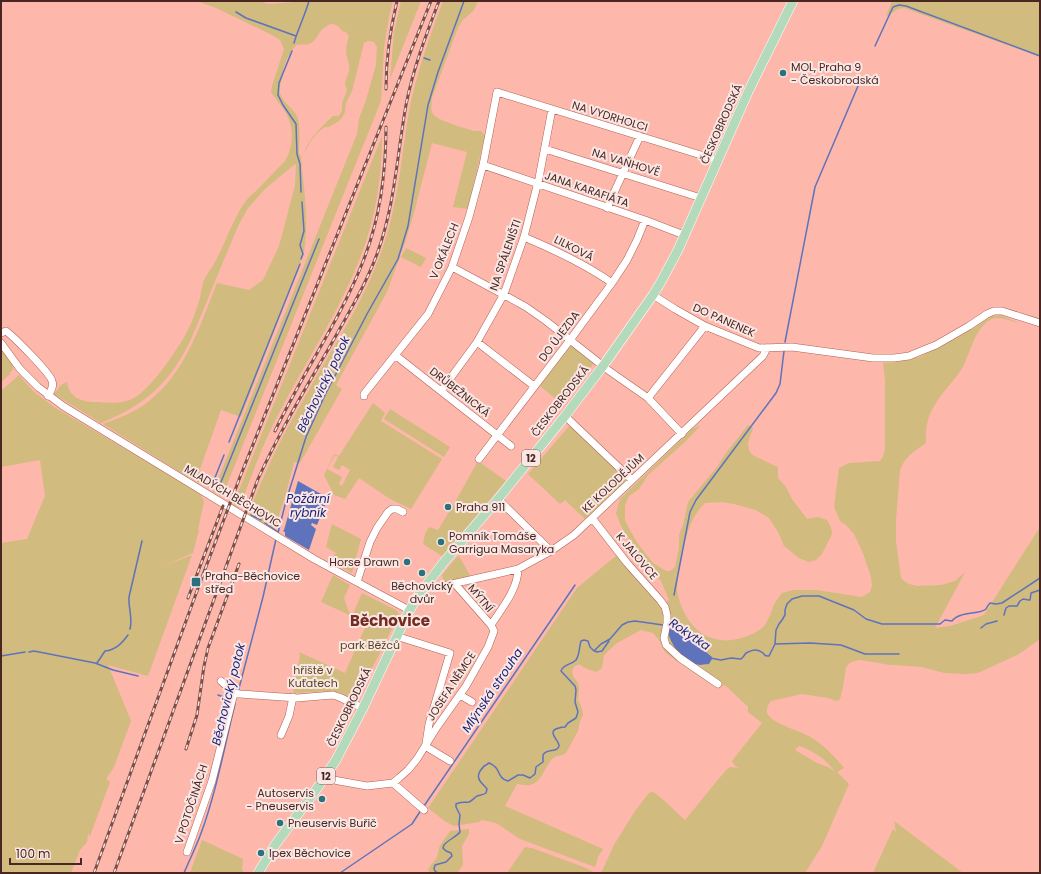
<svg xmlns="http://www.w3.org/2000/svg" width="1041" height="874" viewBox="0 0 1041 874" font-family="Poppins,sans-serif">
<rect width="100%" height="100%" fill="#feb7ab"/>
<path fill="#d1bb7e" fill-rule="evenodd" d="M197 1H261C267 6 275 3 283 3 289 2 293 3 299 1H393L389 17 384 48 381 101 222 497 213 492 357 134 359 119 366 100 376 65 377 47 374 42 368 41 364 43 352 91 346 103 345 112 342 118 336 123 328 127H325L318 132 310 142 304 153C309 137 322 127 333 116H339L342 110V103L347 90C343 81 347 79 349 71 350 66 349 63 347 58 345 50 347 43 349 36L346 32 342 31C339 26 336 24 330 24 327 26 323 28 320 32 317 36 315 42 309 44 306 45 301 44 296 45 291 51 284 63 283 72 282 76 283 74 282 78 281 83 279 88 280 93 283 103 293 108 297 116 301 127 299 142 299 153L301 157C304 190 309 221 304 253L241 417 221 410 199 472 205 476 201 484 186 476 103 424C119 418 136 412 149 401 186 372 200 325 217 283L249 290 263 280 279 246 295 186 296 166 295 164 266 188 248 208 239 224C227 252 216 279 205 306 198 321 193 337 185 351 164 389 140 407 101 423L54 394 61 385 67 382C69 398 82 402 96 402 108 403 121 404 132 399 150 392 185 340 192 321 195 313 198 305 200 298 201 292 202 286 204 280 207 274 212 268 215 262 220 253 224 244 228 234 235 220 242 201 256 191L285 161C294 146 294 128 286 113 282 105 275 99 271 92L272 86 284 49 280 40 270 34 216 8Z
M401 1H421L390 79 394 32Z
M443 1H478L474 10 462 21 457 30 432 98C432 103 430 109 433 114 438 121 465 128 474 131H481L485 135 468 209 453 207 467 152 432 143 414 213 405 243 387 292 336 385 342 389 300 463 294 462 285 497 274 530 248 514C258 489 269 464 281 440 292 419 304 399 315 379 339 338 365 298 381 253 397 209 401 163 408 117 415 77 429 39 443 1Z
M892 1H1040V57L904 8 898 9 889 15 886 16Z
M382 136C382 179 375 223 358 263 335 320 299 372 272 427 259 453 250 481 239 508L233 505Z
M406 248 426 258 421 267 401 257Z
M1000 315 1019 323C1009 321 999 315 990 320 976 327 970 352 964 365 956 380 940 393 932 410 927 419 925 432 926 443 915 451 905 456 900 470L896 520V541L901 578 904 581 909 584 917 586 941 585 955 581 965 572 935 628 950 626 984 615 1040 527V639L1019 654 978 673 964 674 944 673 922 667 896 665H889L879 663 860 660 851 662 846 667 843 687 840 699 837 701 828 698 802 694 771 701C768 705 765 710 768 715 775 725 802 731 812 738 825 746 835 757 844 768L837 772 849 784 822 846 805 873H597H599L602 871 614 845 635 811 649 793C650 793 651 792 652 792 658 793 679 815 685 820L726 770 730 767 739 768 735 766 732 761 762 723 748 712V706H747L726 686 709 683 678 662 665 652 659 640 653 633 641 630 617 643 604 655 602 668 596 672 585 668 579 664 574 667 572 671 573 676 578 683 579 688 578 699 582 709 583 715 580 721 578 731 566 753C562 756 556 755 552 759 545 767 541 783 530 785 526 786 521 784 517 784L505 806 603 849 598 857 595 867 520 839 496 823 482 820 479 822 454 826 446 822 428 808 577 588 617 555 661 605 669 600 661 581 642 558 622 528 616 513 620 499 692 429 701 425 685 442 648 475 639 489 629 496 625 505V520L631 532 638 544 653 563 666 571H670L675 567 679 548V535L683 525 688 502 717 467 726 453 748 425 753 428 748 443 749 451 754 456 778 467V478L786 487 792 499 807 519 818 517 827 520 831 527 832 534 822 554 816 560 809 562 799 558 784 546 778 532 769 518 756 510 734 504 722 502 705 503C691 516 686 536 682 555 680 566 677 577 677 588 678 605 690 628 706 636 709 637 712 638 715 639 729 643 748 638 761 629 768 623 770 614 774 605 776 601 779 597 782 593L794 590H816L862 597 870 592 872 586 871 577 863 553 854 534 846 525 840 521 834 507 839 468 849 463 880 461 883 457 885 449V380L883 363 897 362 920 357 965 331 987 317ZM672 619 675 621 674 626 676 630 679 633 694 642 712 657C710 667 702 666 694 664L668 629ZM799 746C813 750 826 760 835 771L828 767 817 763 795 750Z
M571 345 594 363 563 405 540 386Z
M1 347 12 362 13 369 9 375 1 382Z
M19 375 33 391 54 407 200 493 204 501 198 530H199L193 553 161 567 192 555 148 676 108 665 131 721 114 767 106 779 110 782 90 836 88 834 87 842 80 850 71 873H1V543L27 539 45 496 40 460 1 467V391Z
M373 403 385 413 381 421 442 459 411 509 390 499 359 478 345 499 334 495 324 475 334 454 339 456ZM335 455 338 457 333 467 339 470 342 465 350 470 342 486 339 484 342 477 327 469Z
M390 409 450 447 444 457 384 419Z
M570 425 627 481 585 519 565 500 560 504 528 474Z
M478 461 506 481 442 556 423 544 425 534 429 527 438 530 454 504Z
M332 524 361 539 352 573 330 561 336 553 326 547Z
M459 556 471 577 445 584 442 575 457 557Z
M333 575 350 585 344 598 349 612 353 614 362 593 396 610 398 612 399 615 356 700 341 693 333 691 293 693 300 656 299 652 345 673 367 623 321 602Z
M894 821 963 873H873L893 829 896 832Z
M469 829V834L462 846 463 865 457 873H430L428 870C430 864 435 862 437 857 439 852 438 848 441 844 444 839 447 836 450 831Z
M202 840 243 859 242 869 244 873H190Z
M525 847 530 848H532L586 868 595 873H507Z"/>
<path fill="#5e73bc" d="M298 481 328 498 317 525 312 523 311 525 316 529 309 550 285 536V532L283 531 284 530Z
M672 619H673C677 623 673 628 678 632 683 637 689 639 694 643 700 647 706 652 712 657V659L709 664 700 665 694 664 677 651 671 641 668 633V629Z"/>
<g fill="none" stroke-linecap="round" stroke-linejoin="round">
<path stroke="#5e73bc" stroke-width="1.5" d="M236 12 246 18 296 36
M294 43C298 29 305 15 309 1
M875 46 893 7 899 5 906 6 1040 56
M292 51 279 83 278 95 283 105 296 124 297 154 300 164 301 192
M424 58 430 60
M301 259 303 254 300 245 304 231 302 202
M785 342 815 187 858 86
M229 442 300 264
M212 485 224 455
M217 492 319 239
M251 515 261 520
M265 523 278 532
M278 533 286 501 306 437 325 395 367 314 398 259 408 226 428 105 438 72 464 1
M674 595 690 512 696 500 776 393 780 384 784 351
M1004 615 1006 608 1009 606H1017L1020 601 1023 599 1029 600H1030L1031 593 1040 590
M981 628 986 624 997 621
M130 629C133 617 128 608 129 597L142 541
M775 644 810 643 841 645 865 654H899
M595 651 597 652 602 651 609 641
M29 652 34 651 95 663 113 670 138 676
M1 656 25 652
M710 658 721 660 731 658 741 659 743 657 746 653C752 650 757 648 763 653 767 657 763 655 769 656L775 644 776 630 779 624 782 620 785 615V610L787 604 792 599 802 596H819L854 610 866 619 882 624H940L945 620 952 621C960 611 979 615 986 609 987 607 988 605 990 603L996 604 1002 603 1040 578
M97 663 105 651C116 650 122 643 128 635
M238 692 263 597 276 539
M218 695 229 699
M424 806 575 585
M184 873C189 861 195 849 200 836 216 794 224 748 235 704
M340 873 412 824 421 810
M438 873 435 871 434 869 435 865 446 862 452 856 451 853 446 851 443 848 444 845C448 840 456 837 460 832L459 824 460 815 456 807V804C461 801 464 803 469 802 472 801 474 798 477 796 480 795 483 795 486 793L487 789C485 786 482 784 480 781 475 774 483 766 489 763 502 768 496 778 508 781L518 775H523L530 778 535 774 536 767 543 762C543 760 543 757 543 755 546 748 558 753 559 746 560 741 545 731 559 728 561 727 563 727 565 727L568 723 576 718 578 712 575 702 576 690 575 686 561 671C563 664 571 665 576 660 580 654 579 647 581 641L584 640 588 641 590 647 594 651 601 644 610 639 622 625 628 622 635 621 663 625"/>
<g stroke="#b16154" stroke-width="8">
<path id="minor" d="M545 149 701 198
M483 165 645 220 684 235
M607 208 640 136
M524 237C555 250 585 264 612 283
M452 267 508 297 526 307 546 321 603 366
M653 295 675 309 705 326 759 348 792 347 873 358H894L909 356 921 351 936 345 969 326 987 314 994 311H1002L1040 323
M1 333 6 331C14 337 50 373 52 381 54 386 51 391 48 396
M477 342 534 386
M1 343 20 369 38 387 63 406 314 559 409 610
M395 355 511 446
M608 370 648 398 682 434
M441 391 477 342 504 294 524 237 539 178 552 109
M364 396V394L428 314 452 267 469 217 483 165 497 92 717 160
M648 398 705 326
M565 416 632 480
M479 459 570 340 612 283 627 260 637 240 645 220
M498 499 551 551
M592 518 627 563 660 600 665 607 667 615V623L664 638 666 645 680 658 718 684
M357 582 370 542 377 528 388 512 392 509H397L403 512
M443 586 518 569 551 551 574 535 763 356 767 348
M491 625C502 608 518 589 518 569
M396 636 450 653 429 724 426 743
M221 681 234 693 240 694 297 698 333 695 339 697 363 708
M460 695 472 702
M281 735 289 716 293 697
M425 746 450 761
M325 778 339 781 367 786 393 783 399 778 408 770 417 759 437 727 466 686 488 647 494 631 491 625 455 584
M393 783 424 810
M187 852 212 781 234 693"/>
</g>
<g stroke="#fff" stroke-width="10">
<path id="major" d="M258 873 275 845 318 787 336 760 363 708 406 617 417 597 444 562 498 499 565 416 603 366 653 295 662 280 678 250 749 90 793 1"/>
</g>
<use href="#minor" stroke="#fff" stroke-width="7"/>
<use href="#major" stroke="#b2dabb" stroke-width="9"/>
<g stroke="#7d4f48" stroke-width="3">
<path id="rail" d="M386 89C386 59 390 30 397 1
M275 431C302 374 339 322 362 264 380 220 386 174 386 127
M188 598 223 506
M186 749 197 715 204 666 208 648 239 564
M94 873 201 580 240 477 431 1
M114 873 258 479C279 433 304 391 329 348 346 317 365 287 377 254 395 205 397 155 406 105 413 69 426 35 439 1"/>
</g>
<use href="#rail" stroke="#fae7e4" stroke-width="1.5" stroke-dasharray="4.5" stroke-linecap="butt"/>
</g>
<g fill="#2a717d" stroke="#fae7e4" stroke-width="1.5">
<circle cx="783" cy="73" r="4"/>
<circle cx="448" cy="507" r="4"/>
<circle cx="441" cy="542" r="4"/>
<circle cx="407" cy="562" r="4"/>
<circle cx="422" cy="573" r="4"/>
<rect x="191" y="577" width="10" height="10" rx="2"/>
<circle cx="322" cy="799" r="4"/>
<circle cx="280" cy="823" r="4"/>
<circle cx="261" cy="853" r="4"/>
</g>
<g text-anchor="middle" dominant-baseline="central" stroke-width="4" stroke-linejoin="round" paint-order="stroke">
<g fill="#fae7e4" stroke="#7e605c" stroke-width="1">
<rect x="522" y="450" width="18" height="16" rx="3"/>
<rect x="317" y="768" width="18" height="16" rx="3"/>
</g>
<g font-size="10" font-weight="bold" fill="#492621">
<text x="531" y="458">12</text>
<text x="326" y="776">12</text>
</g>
<g font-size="11" fill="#492621" stroke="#fae7e4" text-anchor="start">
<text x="791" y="67">MOL, Praha 9<tspan x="791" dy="13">- Českobrodská</tspan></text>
<text x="456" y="507">Praha 911</text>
<text x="449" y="536">Pomník Tomáše<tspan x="449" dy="13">Garrigua Masaryka</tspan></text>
<text x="399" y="562" text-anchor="end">Horse Drawn</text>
<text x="205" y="576">Praha-Běchovice<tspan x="205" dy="13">střed</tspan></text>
<text x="422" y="586" text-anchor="middle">Běchovický<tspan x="422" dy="13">dvůr</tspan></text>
<text x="314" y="793" text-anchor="end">Autoservis<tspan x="314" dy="13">- Pneuservis</tspan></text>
<text x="288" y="823">Pneuservis Buřič</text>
<text x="269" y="853">Ipex Běchovice</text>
</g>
<g font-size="11" fill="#492621" stroke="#fae7e4">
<text transform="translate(610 116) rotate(17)">NA VYDRHOLCI</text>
<text transform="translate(721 124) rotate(-66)">ČESKOBRODSKÁ</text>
<text transform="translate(626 162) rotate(17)">NA VAŇHOVĚ</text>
<text transform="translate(587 189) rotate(19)">JANA KARAFIÁTA</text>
<text transform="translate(574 248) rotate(27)">LILKOVÁ</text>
<text transform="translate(444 251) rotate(-68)">V OKÁLECH</text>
<text transform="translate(505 255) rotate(-71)">NA SPÁLENIŠTI</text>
<text transform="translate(724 320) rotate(24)">DO PANENEK</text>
<text transform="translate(559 336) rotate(-53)">DO ÚJEZDA</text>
<text transform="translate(460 392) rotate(38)">DRŮBEŽNICKÁ</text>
<text transform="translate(560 401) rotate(-52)">ČESKOBRODSKÁ</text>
<text transform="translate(613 483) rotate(-43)">KE KOLODĚJŮM</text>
<text transform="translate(233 496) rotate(31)">MLADÝCH BĚCHOVIC</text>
<text transform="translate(637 556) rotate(50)">K JALOVCE</text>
<text transform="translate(481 598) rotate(50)">MÝTNÍ</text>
<text transform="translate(451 686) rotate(-57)">JOSEFA NĚMCE</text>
<text transform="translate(349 707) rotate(-64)">ČESKOBRODSKÁ</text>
<text transform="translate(191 804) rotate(-72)">V POTOČINÁCH</text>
</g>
<g font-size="11" fill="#554721" stroke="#fae7e4">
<text x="370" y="645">park Běžců</text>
<text x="313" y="670">hřiště v<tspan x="313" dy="13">Kuťatech</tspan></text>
</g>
<g font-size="12" font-style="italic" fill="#19237a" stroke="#fae7e4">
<text transform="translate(323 384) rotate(-64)">Běchovický potok</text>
<text x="308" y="498">Požární<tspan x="308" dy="14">rybník</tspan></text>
<text transform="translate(690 634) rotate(34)">Rokytka</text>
<text transform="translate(492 690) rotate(-56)">Mlýnská strouha</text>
<text transform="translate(228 694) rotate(-76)">Běchovický potok</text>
</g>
<g font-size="15" font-weight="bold" fill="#752b21" stroke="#fae7e4">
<text x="390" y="620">Běchovice</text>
</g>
</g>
<rect width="1041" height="874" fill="none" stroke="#492621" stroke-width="4"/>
<path d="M10 858v6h71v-6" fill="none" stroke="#492621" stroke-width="2"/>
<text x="16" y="858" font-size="12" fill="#492621" stroke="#fae7e4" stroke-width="3" paint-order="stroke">100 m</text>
</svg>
